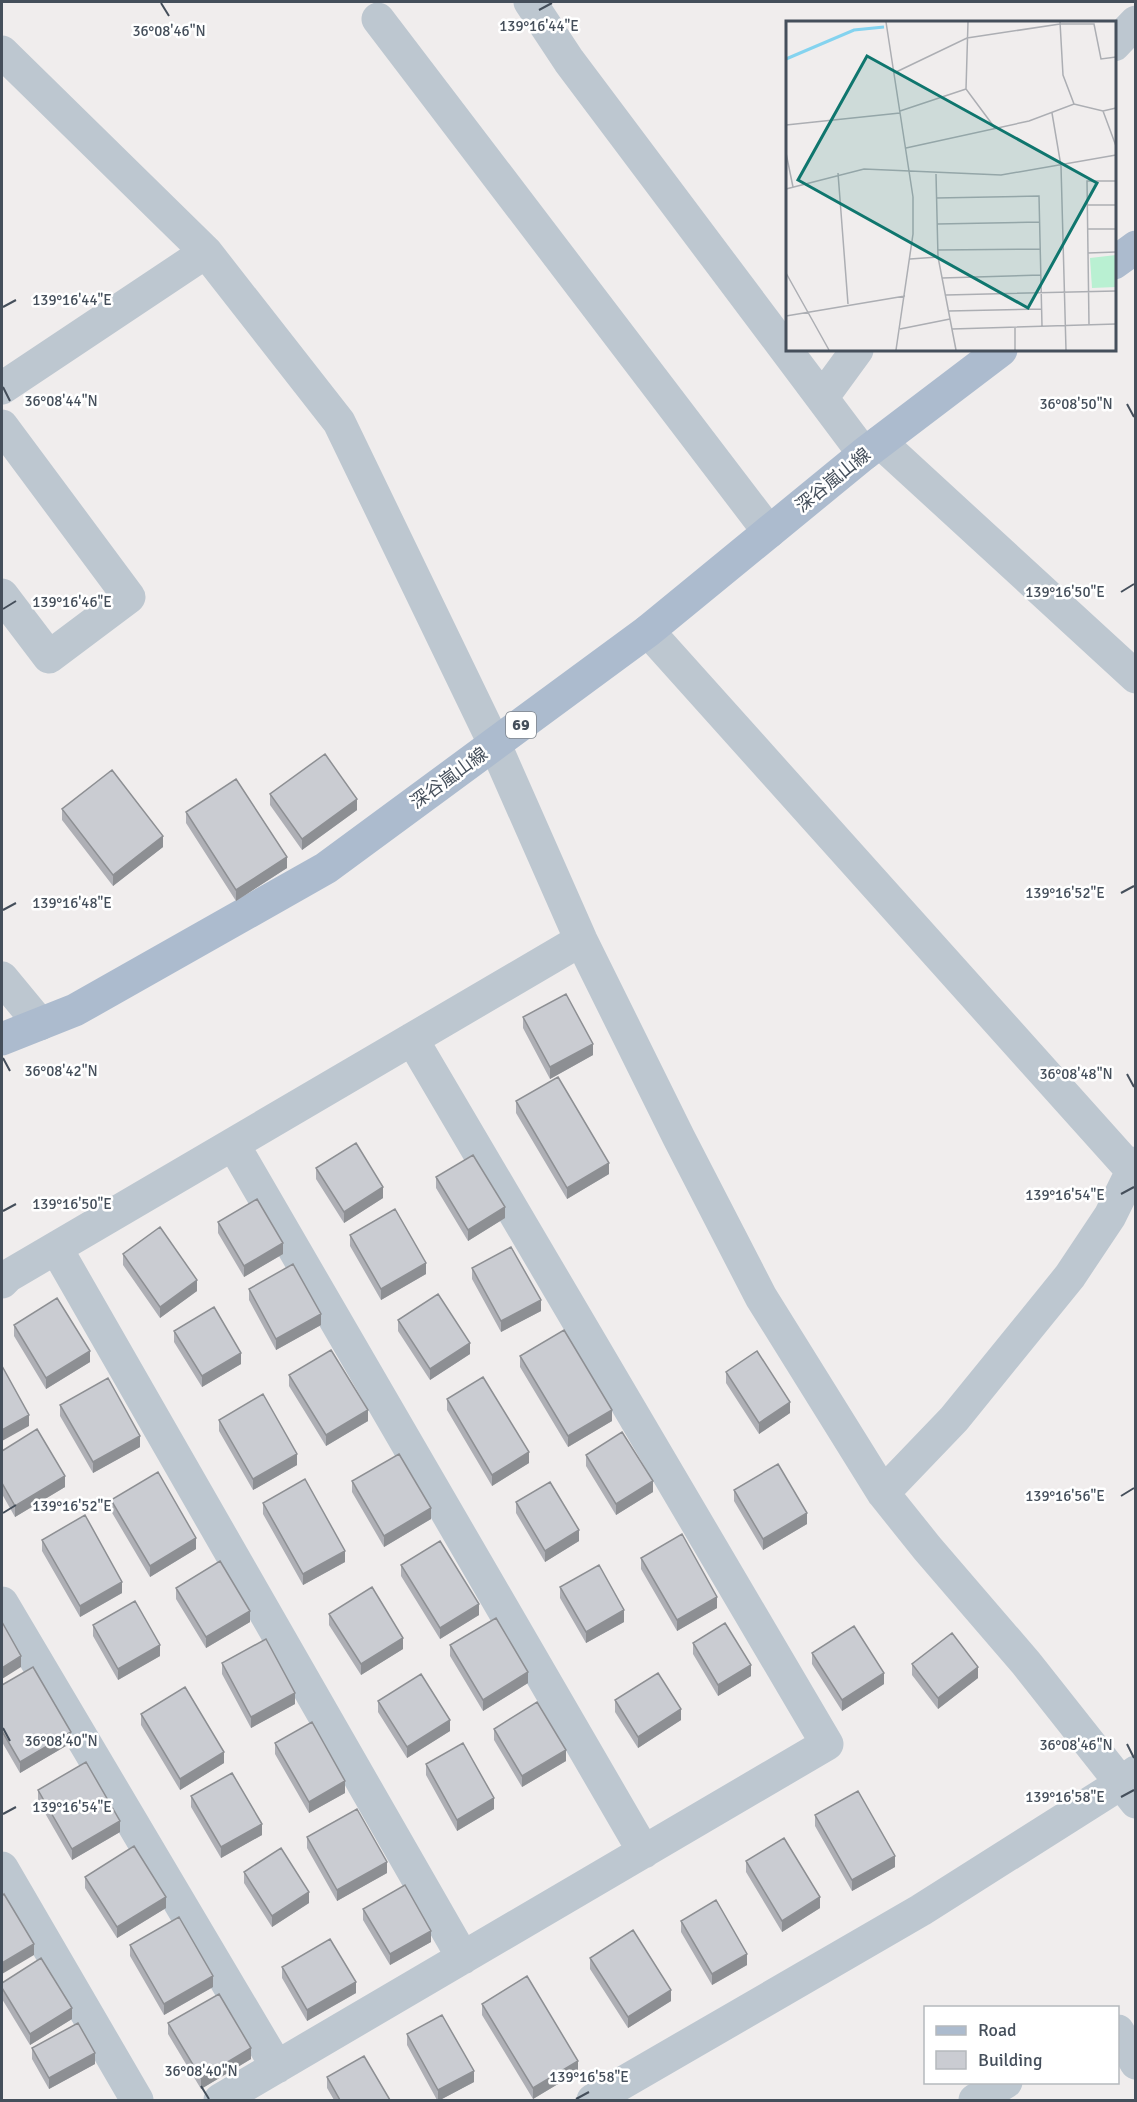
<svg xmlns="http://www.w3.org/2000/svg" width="1137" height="2102" viewBox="0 0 1137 2102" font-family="Signika,'Noto Sans JP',sans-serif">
<rect width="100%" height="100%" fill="#f0eded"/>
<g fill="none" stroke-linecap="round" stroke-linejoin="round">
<path stroke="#bdc7d0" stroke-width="33" d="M530 2 569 61 864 454
M378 19 769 532
M1114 45 1136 22
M2 52 206 252 339 422 495 745 581 940 679 1138 761 1297 883 1493 927 1548 1026 1663 1136 1802
M2 388 206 252
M822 398 857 350
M2 426 129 597 49 657 2 595
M880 442 1136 677
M648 631 1136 1175
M2 978 40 1024
M233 1144 644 1852
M56 1248 463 1958
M2 1282 8 1276 581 940
M883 1493 954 1419 1070 1276 1110 1216 1136 1163
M2 1603 277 2067
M2 1868 137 2100
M1118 2031 1136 2063
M220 2100 827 1744 412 1039
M593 2100 921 1910 1120 1784 1136 1772
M975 2100 1006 2082"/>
<path stroke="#acbbce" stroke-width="33" d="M1114 263 1136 247
M2 1039 75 1010 326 868 648 631 864 454 1001 350"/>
</g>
<path fill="#aeafb5" d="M270 794 357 810 302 850 270 805Z
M62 809 163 847 113 886 62 820Z
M186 812 287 868 236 901 186 823Z
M523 1017 593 1055 550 1079 523 1028Z
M516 1101 609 1174 567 1199 516 1113Z
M316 1168 383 1198 344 1223 316 1179Z
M436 1177 505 1218 468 1241 436 1188Z
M218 1222 283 1254 244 1277 218 1233Z
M350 1235 426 1274 381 1300 350 1246Z
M123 1254 197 1291 160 1318 123 1265Z
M472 1268 541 1311 501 1332 472 1279Z
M249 1289 321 1325 276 1350 249 1300Z
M398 1320 470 1354 430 1380 398 1331Z
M14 1325 90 1362 46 1389 14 1336Z
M174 1331 241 1364 202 1387 174 1342Z
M520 1356 612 1421 568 1447 520 1367Z
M726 1372 790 1413 759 1434 726 1383Z
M289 1375 368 1421 326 1446 289 1386Z
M447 1399 529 1463 492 1486 447 1410Z
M60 1405 140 1447 93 1473 60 1416Z
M219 1420 297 1465 253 1490 219 1431Z
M2 1451 65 1487 15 1517 2 1494Z
M586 1455 653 1492 616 1515 586 1466Z
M352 1481 431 1519 384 1547 352 1492Z
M734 1490 807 1524 763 1550 734 1501Z
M111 1500 196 1549 150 1577 111 1511Z
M516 1502 579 1541 545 1562 516 1513Z
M263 1503 345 1562 303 1585 263 1514Z
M42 1540 122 1593 80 1617 42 1551Z
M641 1558 717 1608 677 1631 641 1569Z
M401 1565 479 1615 440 1639 401 1576Z
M560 1587 624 1622 586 1643 560 1598Z
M176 1588 250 1622 206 1648 176 1599Z
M329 1614 403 1649 361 1675 329 1625Z
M93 1625 160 1656 118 1680 93 1636Z
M693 1643 751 1676 718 1696 693 1654Z
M450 1645 528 1683 483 1711 450 1656Z
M812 1653 884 1684 842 1711 812 1664Z
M222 1663 295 1704 251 1728 222 1674Z
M912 1664 978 1678 938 1709 912 1675Z
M2 1685 71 1743 20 1773 2 1742Z
M615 1700 681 1720 638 1748 615 1712Z
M378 1701 450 1731 407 1758 378 1712Z
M141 1714 224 1763 180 1790 141 1725Z
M494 1729 566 1761 522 1787 494 1740Z
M275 1743 345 1793 309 1813 275 1754Z
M426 1764 494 1809 457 1831 426 1775Z
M38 1790 120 1832 72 1860 38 1801Z
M191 1796 262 1835 221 1858 191 1807Z
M815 1815 895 1867 852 1891 815 1826Z
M307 1837 387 1873 337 1901 307 1848Z
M746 1861 820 1908 782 1932 746 1872Z
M244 1872 309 1903 272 1927 244 1883Z
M85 1877 166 1908 117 1938 85 1888Z
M363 1909 431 1942 390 1965 363 1920Z
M681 1921 747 1965 712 1985 681 1932Z
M130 1945 213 1987 164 2015 130 1956Z
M590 1958 671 2001 628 2028 590 1969Z
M282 1967 356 1993 307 2021 282 1978Z
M2 1983 72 2019 30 2045 2 1999Z
M482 2004 578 2072 533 2099 482 2015Z
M168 2023 251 2059 201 2089 168 2034Z
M407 2034 474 2082 440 2100H437L407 2045Z
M32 2048 95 2064 49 2089 32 2059Z
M327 2077 390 2100H334L327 2088Z"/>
<path fill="#8d8f93" d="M357 799V810L302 850V839Z
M163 836V847L113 886V875Z
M287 857V868L236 901V890Z
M593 1044V1055L550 1079V1067Z
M609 1163V1174L567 1199V1188Z
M383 1187V1198L344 1223V1212Z
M505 1207V1218L468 1241V1230Z
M283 1243V1254L244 1277V1266Z
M426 1263V1274L381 1300V1289Z
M197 1280V1291L160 1318V1307Z
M541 1300V1311L501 1332V1321Z
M321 1314V1325L276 1350V1339Z
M470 1343V1354L430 1380V1369Z
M90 1351V1362L46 1389V1378Z
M241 1353V1364L202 1387V1376Z
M790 1402V1413L759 1434V1423Z
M368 1410V1421L326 1446V1435Z
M612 1410V1421L568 1447V1436Z
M29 1415V1426L2 1441V1430Z
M140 1436V1447L93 1473V1462Z
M529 1452V1463L492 1486V1475Z
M297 1454V1465L253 1490V1479Z
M65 1476V1487L15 1517V1506Z
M653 1481V1492L616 1515V1504Z
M431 1508V1519L384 1547V1536Z
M807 1513V1524L763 1550V1539Z
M579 1530V1541L545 1562V1551Z
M196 1538V1549L150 1577V1566Z
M345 1551V1562L303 1585V1574Z
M122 1582V1593L80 1617V1606Z
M717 1597V1608L677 1631V1620Z
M479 1604V1615L440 1639V1628Z
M624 1610V1622L586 1643V1632Z
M250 1611V1622L206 1648V1637Z
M403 1638V1649L361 1675V1664Z
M160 1645V1656L118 1680V1669Z
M21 1656V1667L2 1679V1668Z
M751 1665V1676L718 1696V1685Z
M978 1667V1678L938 1709V1698Z
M528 1672V1683L483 1711V1700Z
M884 1673V1684L842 1711V1700Z
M295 1693V1704L251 1728V1717Z
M681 1709V1720L638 1748V1737Z
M450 1720V1731L407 1758V1747Z
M71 1732V1743L20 1773V1762Z
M566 1750V1761L522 1787V1776Z
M224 1752V1763L180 1790V1779Z
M345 1781V1793L309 1813V1802Z
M494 1798V1809L457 1831V1820Z
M120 1821V1832L72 1860V1849Z
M262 1824V1835L221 1858V1847Z
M895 1856V1867L852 1891V1880Z
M387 1862V1873L337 1901V1890Z
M309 1892V1903L272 1927V1916Z
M166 1897V1908L117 1938V1927Z
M820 1897V1908L782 1932V1921Z
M431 1931V1942L390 1965V1954Z
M34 1944V1955L2 1974V1963Z
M747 1954V1965L712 1985V1974Z
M213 1976V1987L164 2015V2004Z
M356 1982V1993L307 2021V2010Z
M671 1990V2001L628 2028V2017Z
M72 2008V2019L30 2045V2034Z
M251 2048V2059L201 2089V2078Z
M95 2053V2064L49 2089V2078Z
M578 2061V2072L533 2099V2088Z
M474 2071V2082L440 2100H438V2090Z"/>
<path fill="#caccd2" stroke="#8d8f93" stroke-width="1.5" d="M325 754 357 799 302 839 270 794Z
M112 770 163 836 113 875 62 809Z
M236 779 287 857 236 890 186 812Z
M566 994 593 1044 550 1067 523 1017Z
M558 1077 609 1163 567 1188 516 1101Z
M356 1143 383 1187 344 1212 316 1168Z
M473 1155 505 1207 468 1230 436 1177Z
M257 1199 283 1243 244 1266 218 1222Z
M395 1209 426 1263 381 1289 350 1235Z
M160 1227 197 1280 160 1307 123 1254Z
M511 1247 541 1300 501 1321 472 1268Z
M293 1264 321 1314 276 1339 249 1289Z
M438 1294 470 1343 430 1369 398 1320Z
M57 1298 90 1351 46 1378 14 1325Z
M214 1307 241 1353 202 1376 174 1331Z
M564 1330 612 1410 568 1436 520 1356Z
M331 1350 368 1410 326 1435 289 1375Z
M757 1351 790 1402 759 1423 726 1372Z
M2 1366 29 1415 2 1430Z
M483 1377 529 1452 492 1475 447 1399Z
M108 1378 140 1436 93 1462 60 1405Z
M263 1394 297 1454 253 1479 219 1420Z
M37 1429 65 1476 15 1506 2 1483V1451Z
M622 1432 653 1481 616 1504 586 1455Z
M399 1454 431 1508 384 1536 352 1481Z
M778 1464 807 1513 763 1539 734 1490Z
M158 1472 196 1538 150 1566 111 1500Z
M305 1479 345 1551 303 1574 263 1503Z
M550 1482 579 1530 545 1551 516 1502Z
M85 1515 122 1582 80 1606 42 1540Z
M682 1534 717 1597 677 1620 641 1558Z
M440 1541 479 1604 440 1628 401 1565Z
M220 1561 250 1611 206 1637 176 1588Z
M599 1565 624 1610 586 1632 560 1587Z
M372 1587 403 1638 361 1664 329 1614Z
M135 1601 160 1645 118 1669 93 1625Z
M496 1618 528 1672 483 1700 450 1645Z
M2 1622 21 1656 2 1668Z
M725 1623 751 1665 718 1685 693 1643Z
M854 1626 884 1673 842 1700 812 1653Z
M952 1633 978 1667 938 1698 912 1664Z
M266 1639 295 1693 251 1717 222 1663Z
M33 1667 71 1732 20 1762 2 1731V1685Z
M658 1673 681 1709 638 1737 615 1700Z
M421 1674 450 1720 407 1747 378 1701Z
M185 1687 224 1752 180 1779 141 1714Z
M537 1702 566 1750 522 1776 494 1729Z
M312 1722 345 1781 309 1802 275 1743Z
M463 1743 494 1798 457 1820 426 1764Z
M86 1762 120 1821 72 1849 38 1790Z
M232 1773 262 1824 221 1847 191 1796Z
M858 1791 895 1856 852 1880 815 1815Z
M357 1809 387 1862 337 1890 307 1837Z
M784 1838 820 1897 782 1921 746 1861Z
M134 1846 166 1897 117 1927 85 1877Z
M281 1848 309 1892 272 1916 244 1872Z
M405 1885 431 1931 390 1954 363 1909Z
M4 1894 34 1944 2 1963V1896Z
M716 1900 747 1954 712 1974 681 1921Z
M179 1917 213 1976 164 2004 130 1945Z
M633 1930 671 1990 628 2017 590 1958Z
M330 1939 356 1982 307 2010 282 1967Z
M41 1958 72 2008 30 2034 2 1988V1983Z
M527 1976 578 2061 533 2088 482 2004Z
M219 1994 251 2048 201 2078 168 2023Z
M442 2015 474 2071 438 2090 407 2034Z
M78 2023 95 2053 49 2078 32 2048Z
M364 2056 390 2100H340L327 2077Z"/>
<path fill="none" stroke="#454f5b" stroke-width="2" d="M161 3 169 16M539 10 552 3M3 307 16 300M3 387 10 401M1127 404 1134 417M1121 592 1134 584M3 609 16 601M1121 893 1134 886M3 910 16 903M3 1058 10 1071M1127 1074 1134 1087M1121 1194 1134 1187M3 1211 16 1204M1121 1496 1134 1488M3 1513 16 1505M3 1728 10 1741M1127 1744 1134 1758M1121 1797 1134 1790M3 1814 16 1807M201 2086 209 2099M576 2099 589 2092"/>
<g text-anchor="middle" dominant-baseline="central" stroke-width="5" stroke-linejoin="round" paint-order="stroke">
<rect fill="#fff" stroke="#7d848c" stroke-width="1.5" x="506" y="712" width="30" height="26" rx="4.5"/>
<g font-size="16" font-weight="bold" fill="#454f5b">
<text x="521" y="725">69</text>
</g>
<g font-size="18" fill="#454f5b" stroke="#fff">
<text transform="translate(833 480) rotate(-39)">深谷嵐山線</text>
<text transform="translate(449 778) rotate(-36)">深谷嵐山線</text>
</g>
</g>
<g transform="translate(786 21)">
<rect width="330" height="330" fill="#f0eded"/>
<path d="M330 234V266L306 267 304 237Z" fill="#b9f0d2"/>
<path fill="none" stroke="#84d3ef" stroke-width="3" d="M0 38 68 9 98 6"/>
<path fill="none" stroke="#acaeb3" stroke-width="1.5" d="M100 1 127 176V213L110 329M182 1 180 68 209 107M274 1 277 54 288 83M108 52 181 17 274 3H308L315 38 330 36M114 90 180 68M317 90 330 125M266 92 275 145 280 329M0 104 114 92M120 127 243 100 288 83 317 90 330 87M0 132 7 166M52 152 62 283M150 153 152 236 170 329M0 168 78 148 215 154 330 134M150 177 253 175 256 305M301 184H330M151 203 254 201M301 208H330M152 229 254 228M302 232 330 231M124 238 152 236M0 252 43 329M156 257 255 254M160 274 330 270M163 290 256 288M0 295 119 275M303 303 301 160H330M229 306V329M114 308 164 298M166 308 330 303"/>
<path fill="#0f766e" fill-opacity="0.15" stroke="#0f766e" stroke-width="3" d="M81 35 311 162 242 287 12 159Z"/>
<rect width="330" height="330" fill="none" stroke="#454f5b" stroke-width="3"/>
</g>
<g font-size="15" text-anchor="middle" fill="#454f5b" stroke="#fff" stroke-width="5" stroke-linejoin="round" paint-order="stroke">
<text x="539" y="31">139°16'44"E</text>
<text x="169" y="36">36°08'46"N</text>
<text x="72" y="305">139°16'44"E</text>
<text x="61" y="406">36°08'44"N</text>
<text x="1076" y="409">36°08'50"N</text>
<text x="1065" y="597">139°16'50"E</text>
<text x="72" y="607">139°16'46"E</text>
<text x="1065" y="898">139°16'52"E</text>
<text x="72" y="908">139°16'48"E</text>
<text x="61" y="1076">36°08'42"N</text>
<text x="1076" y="1079">36°08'48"N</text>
<text x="1065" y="1200">139°16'54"E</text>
<text x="72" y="1209">139°16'50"E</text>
<text x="1065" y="1501">139°16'56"E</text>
<text x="72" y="1511">139°16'52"E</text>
<text x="61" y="1746">36°08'40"N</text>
<text x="1076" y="1750">36°08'46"N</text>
<text x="1065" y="1802">139°16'58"E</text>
<text x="72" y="1812">139°16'54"E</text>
<text x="201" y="2076">36°08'40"N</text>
<text x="589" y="2082">139°16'58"E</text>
</g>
<rect width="1137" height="2102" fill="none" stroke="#454f5b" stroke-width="6"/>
<rect x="924" y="2006" width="195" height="78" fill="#ffffff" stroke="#b5b9bd" stroke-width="1.5"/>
<rect x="936" y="2026" width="30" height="9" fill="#acbbce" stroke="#b5b9bd" stroke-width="1.5"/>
<text x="978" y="2036" font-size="18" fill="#454f5b">Road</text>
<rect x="936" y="2051" width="30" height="18" fill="#caccd2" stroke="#b5b9bd" stroke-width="1.5"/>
<text x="978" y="2066" font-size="18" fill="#454f5b">Building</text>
</svg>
